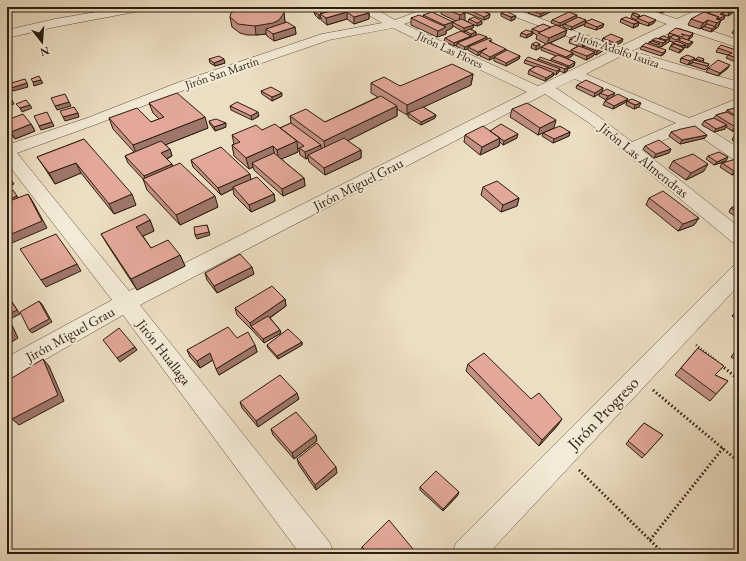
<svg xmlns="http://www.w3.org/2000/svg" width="746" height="561" viewBox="0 0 746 561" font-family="'EB Garamond',serif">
<rect width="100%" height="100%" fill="#ecdec2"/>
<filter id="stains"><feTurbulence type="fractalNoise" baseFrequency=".005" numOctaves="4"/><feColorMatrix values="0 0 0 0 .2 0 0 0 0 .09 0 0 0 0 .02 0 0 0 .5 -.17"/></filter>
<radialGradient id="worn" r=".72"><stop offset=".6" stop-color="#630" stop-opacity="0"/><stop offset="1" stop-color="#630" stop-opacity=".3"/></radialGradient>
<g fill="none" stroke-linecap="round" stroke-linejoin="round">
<g stroke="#5b4d3c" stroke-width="1">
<path id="street" d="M7 7H14L12 9 8 10Z
M125 7H151L149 9 145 10 55 27 7 38V30L55 19Z
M357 7H372L395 20 429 7H446L444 9 404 24 538 86 609 52 494 9 492 7H509L619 47 667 24 624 9 622 7H640L677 19 703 7H718L716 9 688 23 739 40V48L679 28 632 51 739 82V91L621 56 586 74 689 118 739 98V107L701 124 739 148V160L733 159 689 129 642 150 739 227V244L732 242 588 122 545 94 140 305 330 543 334 554H300L123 315 16 376 7 379V357L112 300 7 163V145L87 118 182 81 322 34 382 23 359 9ZM393 28 527 92 129 291 17 153 97 124 192 87 329 40ZM575 79 676 123 632 142 598 116 556 88Z
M739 264V285L488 554H452L456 543 732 267Z"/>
</g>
<path stroke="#2b1d10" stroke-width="2.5" stroke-dasharray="1 2" stroke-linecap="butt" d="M696 345 718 362"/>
<path stroke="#2b1d10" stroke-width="3" stroke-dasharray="1.5 2.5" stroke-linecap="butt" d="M721 365 739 380
M653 390 739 462
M579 470 664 554
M650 540 723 448"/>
<use href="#street" fill="#f3ead7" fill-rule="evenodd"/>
</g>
<path fill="#c39084" stroke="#2b1d10" d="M313 7H359L369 13V19L354 24 347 19 327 25 321 20V18L319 19 315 15 314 12 318 11Z
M443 7H493L492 10 486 13 490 14 489 18 484 20 465 12V13L464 20 468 22 469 19 482 24 477 26 474 25 473 28 470 29 476 32V35L487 39 506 51 520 56 519 59 506 66 494 61V58L489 60 480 56V54L478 56 468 50V49L464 50 456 46 457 45 454 46 444 41 445 38 464 33 465 31 464 32 453 26 452 28 446 31V34L437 37 411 25V18L423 17V15L453 22 456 21 441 14 442 8Z
M508 7H523L516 10Z
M535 7H556L553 9 552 11 540 17 528 13 529 10Z
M650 7H670L669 9 662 13 650 8Z
M739 7 728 16 723 15 724 19 721 20 718 27 711 32 702 29 703 27 700 29 688 25 691 19 708 13Z
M284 13 285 22 284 23 295 27 296 34 274 41 267 36 266 34 256 35H247L240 33 232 27 230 17Z
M501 13 515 19 511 21 501 16Z
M632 14 640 16V17L654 23 648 26 639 23 638 26 633 28 620 22 621 19 636 21 637 20 631 18Z
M577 18 585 22 603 27 596 30 584 26 585 24 571 30 563 27V25L560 26 551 23 552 20Z
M532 29 567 30 565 36 550 43 570 52 571 50 578 46 569 43 570 39 587 41 586 44 605 47 604 50 596 55 594 54 593 56 586 60 573 54 572 56 567 59 575 62 574 66 567 69V71L564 73 560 71 556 75 554 74 553 76 545 81 528 74 529 70 535 67 524 63 525 60 537 61 538 59 551 61V59L556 56 541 50V47L546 44 536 39 537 35 533 33 532 35 526 38 520 36 521 33 532 32Z
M739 29V35L732 33 734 30Z
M669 33H693L692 37 688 40 684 39 691 45 687 48 685 47 682 51 679 53 669 49 673 42 669 41 661 47 659 46 658 47 665 53 661 56 640 49 642 46 649 44V42L652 41V40L659 39V38H670V37L668 36Z
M603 38 622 42 614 46 602 41Z
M532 44 540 48 536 50 531 48Z
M718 48 739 51V59L736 62 726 58 728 55 716 52Z
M681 58 694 60H695L696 59H704L703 62 709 64 707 68 705 70 690 65 692 63 688 65 680 62Z
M209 59 225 63 215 66 210 63Z
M708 68H728L718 76 706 72Z
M473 74 471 85 423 107 436 115 435 118 421 125 408 117V114L407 115 397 109V116L347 141 361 150V158L325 175 309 162 308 158 306 159 300 155 299 149 297 147 298 152 281 159 304 178 305 186 283 196 254 170 253 167 249 169 234 156 232 145 234 144 232 135 262 130 280 128 291 123 290 116 325 122 378 97 371 93V83L400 86Z
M739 74V81L735 80Z
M577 85 603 88 602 92 613 97 628 99 626 102 613 109 603 105 605 101 606 100 599 96 600 93 594 97 576 88Z
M261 91 282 96 272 101 262 94Z
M627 101 639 107 634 109 626 105Z
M149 103 208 128 165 145 170 149 172 156 167 159 173 166 218 207 180 225 147 190 143 179 128 163 125 156 134 152 113 129 109 118 151 122 159 119 153 113Z
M230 106 259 116 252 120 231 110Z
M739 108V144L732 140 734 136 738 134 734 132 735 131H732L726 127 725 129 714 132 702 125 704 121 714 118 716 115 726 112 727 110Z
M512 109 554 128 538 135 510 117Z
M7 120 31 124 35 131 15 139 7 129Z
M209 121 226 127 215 131 210 124Z
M490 131 517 138 503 145 500 142 499 146 480 155 464 142 465 135Z
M570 132 569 136 553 143 542 136 543 133Z
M671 132 707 135 705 138 680 144 669 136Z
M84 139 136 205 114 214 81 173 55 184 44 167 37 157Z
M645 146 671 149 669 153 654 158 643 149Z
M708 156 726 161 714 165 706 159Z
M191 160 251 179 274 194 275 201 251 212 234 195 233 189 221 195 193 167Z
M673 161 704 171 686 180 669 168Z
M722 163 739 172 732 175 720 167Z
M483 187 519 198 517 206 501 212 481 195Z
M649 198 699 218 694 225 678 231 646 205Z
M739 204V219L729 212 731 208Z
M150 220 154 231 143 236 151 248 180 255 185 266 137 290 107 244 101 234Z
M205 273 254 274 217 293 207 280Z
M285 299 286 306 270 318 280 330 281 333 264 343 252 330 237 315 235 308Z
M739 308V320L732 316Z
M302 342V345L278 359 268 348 267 345Z
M255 345 257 352 219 375 213 360 200 368 190 357 187 350Z
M739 346V362L731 357Z
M698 348 715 375 728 381 710 401 675 375Z
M468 364 558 425 539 446 466 371Z
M299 399 258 427 242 408 240 402Z
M644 423 663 435 642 458 626 444Z
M271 429 317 441 294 459 273 435Z
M297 459 337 473 316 490 299 465Z
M420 487 458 495 443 511 420 490Z
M362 547 417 554H364L362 552Z"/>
<path fill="#9f766b" stroke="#2b1d10" d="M325 7H348L326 16Z
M465 7V20L459 22 460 15 458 10Z
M493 7 492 10 485 13V10Z
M516 7H523L516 10Z
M553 7H556L553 9 552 11 540 17 541 14 552 8Z
M668 7H670L669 9 662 13 664 9Z
M739 7V9L728 16 729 13Z
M725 11 723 14 719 17 725 16 724 19 716 22V19L720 14Z
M347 12V19L327 25 326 18Z
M284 13 285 22 280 29H266V34L256 35 255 26Z
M369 13V19L354 24V17Z
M490 14 489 18 484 20V17Z
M319 15H320L321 18 319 19Z
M577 15 576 19 560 26V23Z
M516 16 515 19 511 21V17Z
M586 20 585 24 571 30 572 27Z
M656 20 654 23 648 26 649 23Z
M708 20 705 26H704L703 27 700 29 703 23Z
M721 20 718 27 711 32 712 29 714 28 717 23Z
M482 21V24L477 26V23Z
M453 22 452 28 446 31V34L437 37 438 31 444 28V25Z
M639 22 638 26 633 28 634 24Z
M604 24 603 27 596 30 597 27Z
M474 25 473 28 464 32V28Z
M295 27 296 34 274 41 273 34Z
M567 30 565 36 547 44 549 38Z
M476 32V35L457 43V45L454 46V43L471 36V34Z
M533 32 532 35 526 38 527 35Z
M693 33 692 37 688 40 690 36Z
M487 37V41L468 47V49L464 50 465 47Z
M670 38 669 42 661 47 663 43 666 42V40Z
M623 39 622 42 614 46 615 43Z
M587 41 586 44 582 47 583 44Z
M693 42 691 45 687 48 688 44Z
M540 44V48L536 50V46Z
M686 45 682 51 679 53 682 46Z
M605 47 604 50 596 55 597 51Z
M487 48 481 52 480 54 478 56V52Z
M506 49V52L489 60 490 57Z
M666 50 665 53 661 56 663 53Z
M595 52 593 56 586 60 587 56Z
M573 53 572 56 565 60 566 57Z
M520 56 519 59 506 66V63Z
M695 58 693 62 688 65 690 61Z
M224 59 225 63 215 66 214 63Z
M575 62 574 66 568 69 569 66Z
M730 65 728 68 718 76 720 73Z
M568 67 567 71 564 73 565 69Z
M560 69 559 72 556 75 557 71Z
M554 73 553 76 545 81 546 78Z
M473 74 471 85 409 114 408 113V114L407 115V105Z
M41 80 43 83 34 86 33 82Z
M27 83 28 87 13 91 11 88Z
M603 88 602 92 594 97 595 93Z
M282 93V96L272 101V97Z
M615 93 613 97 606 100 608 96Z
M628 99 626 102 613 109 614 106Z
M12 100 14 104 7 106V102Z
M69 102 71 106 57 110 55 106Z
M641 103 639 107 634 109 635 105Z
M30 105 32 108 22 112 20 108Z
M397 106V116L325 152 324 141Z
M258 112 259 116 252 120 251 116Z
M78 113 79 117 65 121 63 117Z
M436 115 435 118 421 125V122Z
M205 117 208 128 137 156 133 145Z
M556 120 554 128 538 135 540 128Z
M52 122 54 126 41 130 39 126Z
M226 123V127L215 131 214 127Z
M31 124 35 131 15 139 11 132Z
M727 125 725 129 714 132 716 129Z
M735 127H737L735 131H732Z
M570 132 569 136 553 143 554 139Z
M518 134 517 138 503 145 504 141Z
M707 135 705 138 680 144 682 140Z
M500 138 499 146 480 155 482 147Z
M297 141 298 152 279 160 277 150Z
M321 145V152L308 155V158L306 159 305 152Z
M273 146 275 157 252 163 253 167 249 169 246 158Z
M170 149 172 156 164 160 161 153Z
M671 149 669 153 654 158 656 154Z
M361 150V158L325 175 324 168Z
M728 157 726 161 714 165 717 162Z
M76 163 81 173 55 184 49 173Z
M172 164 174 171 147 183 144 176Z
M708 164 704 171 686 180 691 173Z
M739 169V172L732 175 734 171Z
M250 174 251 181 233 187V189L221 195 218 188Z
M9 177 14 184 7 187V178Z
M304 178 305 186 283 196 282 189Z
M28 194 33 202 47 228 7 245V236Z
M132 194 136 205 114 214 109 204Z
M274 194 275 201 251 212 249 205Z
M17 196 21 204 7 210V200Z
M215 196 218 207 180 225 176 215Z
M519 198 517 206 501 212 503 205Z
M699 218 694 225 678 231 683 224Z
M150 220 154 231 141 237 136 227Z
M207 225 210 235 197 239 195 235Z
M180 255 185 266 137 290 131 279Z
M77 264 81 271 46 287 41 280Z
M252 267 254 274 217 293 214 286Z
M8 296 20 314 8 320 12 325 18 338 7 345Z
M285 299 286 306 253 329 251 326 250 323Z
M39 301 42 304 52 322 32 333 29 330Z
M280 330 281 333 264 343 263 339Z
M302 342V345L278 359 277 356Z
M255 345 257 352 219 375 216 369Z
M135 347 137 350 120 362 117 358Z
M210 353 213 360 200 368 197 361Z
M43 359 49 366 64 401 19 425 12 419Z
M297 393 299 399 258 427 256 421Z
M562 419 558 425 539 446 542 440Z
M316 435 317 441 294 459 292 453Z
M336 467 337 473 316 490 315 485Z
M459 492 458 495 443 511V509Z"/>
<path fill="#e3a899" stroke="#2b1d10" d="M240 7H278L282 9 284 13 279 20 273 23 255 26 246 25 238 24 230 17 231 13Z
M345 7H359L369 13 354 17 347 12 326 18 320 14Z
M443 7H465L458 10 465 13 460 15 442 8Z
M465 7H472L490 14 484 17 465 8Z
M478 7H493L485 10Z
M535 7H551L553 8 541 14 529 10Z
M656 7H668L664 9Z
M721 7H739L729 13 725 11 720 14 725 16 718 19 719 17 708 13Z
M319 11 322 13 320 14V15H319L314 12Z
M506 11 516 16 511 17 501 13Z
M432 12 453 22 444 25 423 15Z
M569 12 577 15 560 23 552 20Z
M704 12 719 17 716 19 721 20 717 23 708 20 703 23 691 19Z
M635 13 640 16 637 17 632 14Z
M419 15 446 27 438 31 411 18Z
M644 15 656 20 649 23 637 18Z
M474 17 482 21 477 23 469 19Z
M578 17 586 20 572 27 564 24Z
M626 17 639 22 634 24 621 19Z
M462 19 474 25 464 28 452 22Z
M592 19 604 24 597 27 585 22Z
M287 22 295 27 273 34 266 29Z
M543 24 551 27 540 32 532 29Z
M707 24 716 27 712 29 704 26Z
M556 25 567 30 549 38 538 33Z
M676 28 693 33 690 36 681 34 684 35 682 37 669 33Z
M737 28 739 29V32L734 30Z
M470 29 476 32 471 34 465 31Z
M526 30 533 32 527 35 521 33Z
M461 31 471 36 454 43 445 38Z
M479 34 487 37 465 47 457 43Z
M611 34 623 39 615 43 603 38Z
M674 35 680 38 676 40 670 37Z
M575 36 587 41 583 44 570 39Z
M663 36 670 38 666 40 659 38Z
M490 38 492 40 489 41 506 49 490 57 481 52 487 48 478 52 468 47Z
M656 38 666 41 663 43 652 40Z
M682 38 693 42 688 44 678 40Z
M591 41 605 47 597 51 583 46Z
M652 41 660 44 657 45 649 42Z
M676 41 686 45 682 46 673 43Z
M536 42 540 44 536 46 532 44Z
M549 43 573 53 566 57 541 47Z
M646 43 666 50 663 53 642 46Z
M674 44 684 48 681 50 671 46Z
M721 45 739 51V55L734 53 739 56V57L737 58 728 55 732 53 718 48Z
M579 46 595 52 587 56 571 50Z
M507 50 520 56 506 63 494 57Z
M558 55 575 62 569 66 551 59Z
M687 55 695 58 690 61 681 58Z
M219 56 224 59 214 63 209 59Z
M528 57 560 69 557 71 525 60Z
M540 57 568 67 565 69 538 59Z
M698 57 704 59 702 61 696 59Z
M694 60 709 64 707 66 692 62Z
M718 60 730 65 720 73 708 68Z
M452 64 473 74 407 105 371 83 384 77 400 86Z
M537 66 554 73 546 78 529 70Z
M39 76 41 80 33 82 31 79Z
M25 79 27 83 11 88 8 84Z
M586 80 603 88 595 93 577 85Z
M271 87 282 93 272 97 261 91Z
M607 89 615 93 608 96 600 93Z
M177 93 205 117 133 145 109 118 137 108 151 122 164 117 149 103Z
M65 94 69 102 55 106 51 98Z
M618 94 628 99 614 106 605 101Z
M8 95 12 100 7 102V96Z
M381 96 397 106 324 141 290 116 306 109 325 122Z
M632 99 641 103 635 105 627 101Z
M26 100 30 105 20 108 16 104Z
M237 102 258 112 251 116 230 106Z
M527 103 556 120 540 128 512 109Z
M74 107 78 113 63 117 60 111Z
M423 107 436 115 421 122 408 113Z
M738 107 739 108V118L727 110Z
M47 112 52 122 39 126 34 116Z
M727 112 739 119V130L736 128 737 127H735L716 115Z
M23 114 31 124 11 132 7 127V120Z
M714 118 727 125 716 129 704 121Z
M216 119 226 123 214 127 209 121Z
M291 123 321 145 305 152 299 148 304 146 280 128Z
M275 124 297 141 277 150 273 146 246 158 232 145 240 142 232 135 256 125 262 130Z
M501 124 518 134 504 141 490 131Z
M483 126 500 138 482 147 465 135Z
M560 126 570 132 554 139 543 133Z
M695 126 707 135 682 140 671 132 681 129Z
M739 134V139L734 136Z
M344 138 361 150 324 168 308 155Z
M84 139 132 194 109 204 76 163 49 173 37 157Z
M659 140 671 149 656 154 645 146Z
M161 141 170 149 161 153 172 164 144 176 125 156Z
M221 147 250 174 218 188 191 160Z
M719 152 728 157 717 162 708 156Z
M274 153 304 178 282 189 252 163Z
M693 154 708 164 691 173 673 161Z
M736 159 739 161V169L734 171 722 163Z
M180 163 215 196 176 215 143 179Z
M257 177 274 194 249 205 233 187Z
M497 181 519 198 503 205 483 187Z
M13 190 17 196 7 200V193Z
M663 191 699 218 683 224 649 198Z
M28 194 42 221 7 236V202Z
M739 204V213L731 208Z
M145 214 150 220 136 227 151 248 168 240 180 255 131 279 101 234Z
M207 225 209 232 195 235 194 227Z
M56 234 77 264 41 280 20 249Z
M240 254 252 267 214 286 205 273Z
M272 286 285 299 250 323 235 308Z
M7 296H8L17 310 7 315Z
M39 301 49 319 29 330 20 312Z
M268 316 280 330 263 339 251 326Z
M7 320 12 331 7 334Z
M228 327 237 338 248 332 255 345 216 369 210 353 197 361 187 350Z
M119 328 135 347 117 358 103 340Z
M288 329 302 342 277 356 267 345Z
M739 347V357L734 353Z
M698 348 724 366 715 375 728 381 716 394 681 368Z
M484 353 531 399 539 393 562 419 542 440 468 364Z
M43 359 58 395 12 419 7 406V381Z
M280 375 297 393 256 421 240 402Z
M296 412 316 435 292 453 271 429Z
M644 423 663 435 645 455 628 441Z
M317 443 336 467 315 485 297 459Z
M436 471 459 492 443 509 420 487Z
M389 520 417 554H368L362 547Z"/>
<g text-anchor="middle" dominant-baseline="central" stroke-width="4" stroke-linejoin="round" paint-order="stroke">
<g font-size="12" fill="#2b1d10" stroke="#f3ead7">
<text transform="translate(450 50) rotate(25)">Jirón Las Flores</text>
<text transform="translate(618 50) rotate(19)">Jirón Adolfo Isuiza</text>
<text transform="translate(222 73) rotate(-19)">Jirón San Martín</text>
</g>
<g font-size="14" fill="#2b1d10" stroke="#f3ead7">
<text transform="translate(644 160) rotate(39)">Jirón Las Almendras</text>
<text transform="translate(358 184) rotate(-27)">Jirón Miguel Grau</text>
<text transform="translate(70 334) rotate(-29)">Jirón Miguel Grau</text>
<text transform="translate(164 352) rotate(52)">Jirón Huallaga</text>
</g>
<g font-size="17" fill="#2b1d10" stroke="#f3ead7">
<text transform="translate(603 413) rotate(-46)">Jirón Progreso</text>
</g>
</g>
<rect width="746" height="561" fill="none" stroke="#ecdec2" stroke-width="24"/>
<rect x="8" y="8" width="730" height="545" fill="none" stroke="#2b1d10" stroke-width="2"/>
<rect x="12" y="12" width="722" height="537" fill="none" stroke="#2b1d10"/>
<g transform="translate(42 42) rotate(163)" stroke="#f3ead7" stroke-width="3" paint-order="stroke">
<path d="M0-3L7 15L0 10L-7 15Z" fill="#2b1d10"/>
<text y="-6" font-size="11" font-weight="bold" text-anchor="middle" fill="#2b1d10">N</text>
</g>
<rect width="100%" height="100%" filter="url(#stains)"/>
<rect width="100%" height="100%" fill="url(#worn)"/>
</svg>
